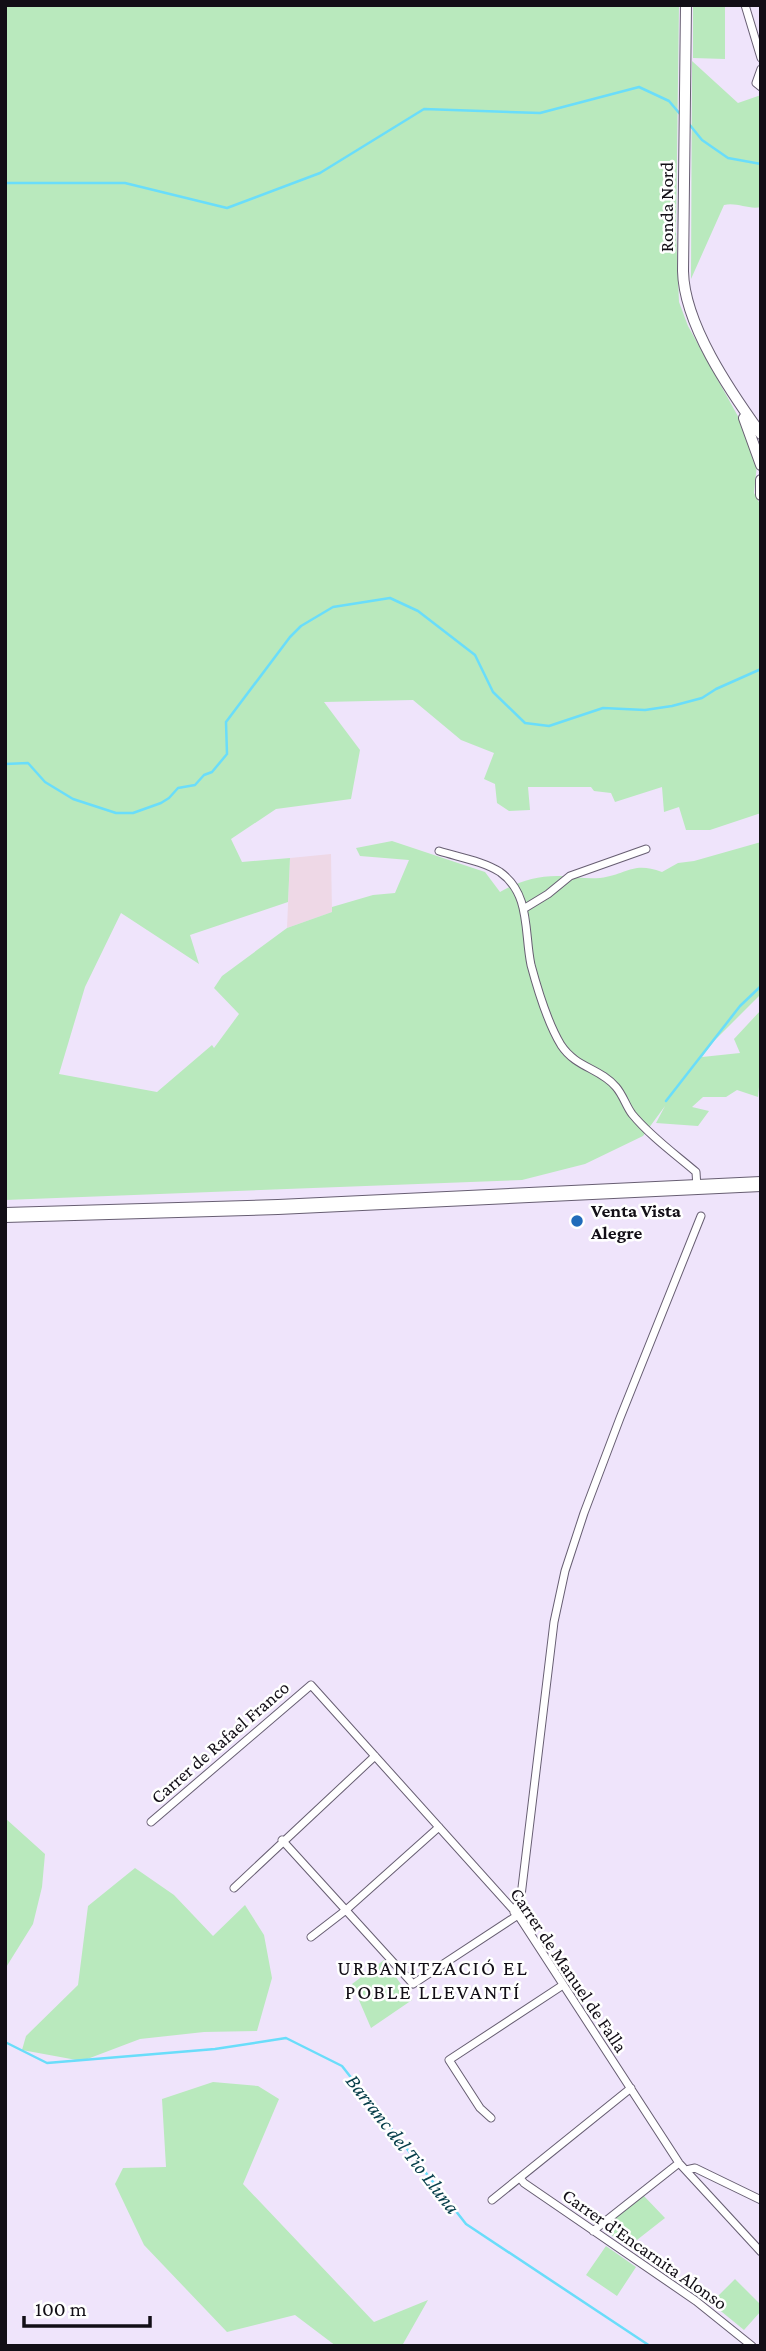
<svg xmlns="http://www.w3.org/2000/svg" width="766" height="2351" viewBox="0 0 766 2351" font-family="'Crimson Pro',serif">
<rect width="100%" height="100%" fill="#efe4fb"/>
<path fill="#eed8e6" d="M331 854 332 912 287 928 290 858Z"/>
<path fill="#b9e9bd" d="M5 5H679L676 232 679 302 688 326 745 429 757 464 754 493 761 506V813L710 830H686L679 807 664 812 662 787 615 802 611 793 594 791 591 787H528L530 810 509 811 497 803 495 784 484 779 494 753 461 740 413 700 324 702 360 750 351 799 276 809 231 839 242 862 290 858 288 902 190 935 199 964 121 913 85 987 59 1074 157 1092 212 1045 214 1048 239 1014 214 988 222 976 287 928 332 912V907L373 895 395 893 409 860 360 856 356 848 392 841 485 872 500 892C519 881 539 875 562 876 575 877 586 879 600 878 628 874 633 861 662 872L678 863 694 861 761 842V994L714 1041 702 1057 740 1053 734 1039 761 1010V1066L758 1097 737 1090 726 1097H703L692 1107 709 1111 698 1126 656 1123 665 1106 643 1136 585 1164 522 1180 5 1200Z
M693 5H725V59L693 58Z
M692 61 738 103 761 95V207C749 210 737 202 724 205L691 279Z
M5 1818 45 1854 42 1887 33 1924 5 1969Z
M135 1868 174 1895 213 1936 245 1905 264 1935 272 1978 257 2031 204 2032 140 2039 82 2061 22 2050 26 2036 78 1985 88 1906Z
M384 1960 412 2000 371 2028 352 1984Z
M213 2082 258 2086 279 2099 243 2184 374 2322 428 2300 403 2344 400 2346H336L295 2315 227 2332 144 2245 115 2184 123 2168 166 2167 162 2099Z
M643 2195 665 2218 628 2247 607 2232 606 2225Z
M606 2246 636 2267 617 2296 586 2275Z
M735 2279 761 2305V2311L744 2330 711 2303Z"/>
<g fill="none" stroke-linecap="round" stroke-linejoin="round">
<path stroke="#6addfa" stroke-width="2.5" d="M689 124 702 140 728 158 761 164
M5 183H125L227 208 320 173 424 109 540 113 639 87 669 101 680 114
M5 764 28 763 45 782 73 799 116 813H133L161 803 169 798 178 788 195 785 204 775 212 772 227 754 226 722 290 637 301 626 333 607 390 598 418 611 475 655 493 692 525 723 549 726 603 708 645 710 672 706 702 698 716 689 761 669
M666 1101 740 1006 761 986
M5 2042 47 2063 215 2049 286 2038 342 2066 466 2224 650 2346"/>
<g stroke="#675e72" stroke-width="9">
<path id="street" d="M745 5 761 58
M761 69 756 83 761 87
M439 851C458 857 483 861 500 872 531 894 524 932 531 965 538 991 547 1022 561 1045 576 1068 600 1068 616 1087 623 1095 626 1106 632 1114 650 1136 675 1154 696 1172L697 1188
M525 908 548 894 570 876 646 849
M151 1822 311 1685 518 1915 679 2163 761 2252
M282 1840 413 1984 518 1915
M234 1888 375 1756
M514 1912 521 1896 554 1622 565 1571 584 1513 620 1418 701 1216
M311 1937 346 1910 439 1827
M491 2118 480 2108 449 2060 563 1985
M686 2170 695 2168 761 2200
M520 2178 524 2183 696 2301 752 2346
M492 2200 631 2088
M593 2231 679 2163"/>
</g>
<g stroke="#675e72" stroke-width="12">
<path id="secondary" d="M686 5 683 271C684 324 730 391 761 434
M744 418 761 465
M761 480V495"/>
</g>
<g stroke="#675e72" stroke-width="16">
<path id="highway" d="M5 1215 278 1207 761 1184"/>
</g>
<use href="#street" stroke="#fff" stroke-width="7"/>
<use href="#secondary" stroke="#fff" stroke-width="10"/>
<use href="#highway" stroke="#fff" stroke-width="14"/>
</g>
<circle fill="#206bba" stroke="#fff" stroke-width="2.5" cx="577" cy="1221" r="7"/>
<g text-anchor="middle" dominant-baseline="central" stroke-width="5" stroke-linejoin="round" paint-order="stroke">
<g font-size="19" fill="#120e16" stroke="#fff">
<text transform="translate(666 207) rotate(-90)">Ronda Nord</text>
<text transform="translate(220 1742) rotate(-41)">Carrer de Rafael Franco</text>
<text transform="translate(569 1970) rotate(56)">Carrer de Manuel de Falla</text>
<text transform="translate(645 2249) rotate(35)">Carrer d'Encarnita Alonso</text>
</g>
<g font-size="19" font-weight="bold" fill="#120e16" stroke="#fff" text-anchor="start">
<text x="591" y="1210">Venta Vista<tspan x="591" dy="22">Alegre</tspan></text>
</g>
<g font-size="21" letter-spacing="2" fill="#120e16" stroke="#fff">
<text x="433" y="1968">URBANITZACIÓ EL<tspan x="433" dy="24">POBLE LLEVANTÍ</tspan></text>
</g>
<g font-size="21" font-style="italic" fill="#053d49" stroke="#fff">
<text transform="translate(403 2144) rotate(52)">Barranc del Tio Lluna</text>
</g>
</g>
<rect width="766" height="2351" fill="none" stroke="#120e16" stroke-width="14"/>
<path d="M24 2316v10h126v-10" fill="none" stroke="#120e16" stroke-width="3.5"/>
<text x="35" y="2316" font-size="21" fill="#120e16" stroke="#ffffff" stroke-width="5" paint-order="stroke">100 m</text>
</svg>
